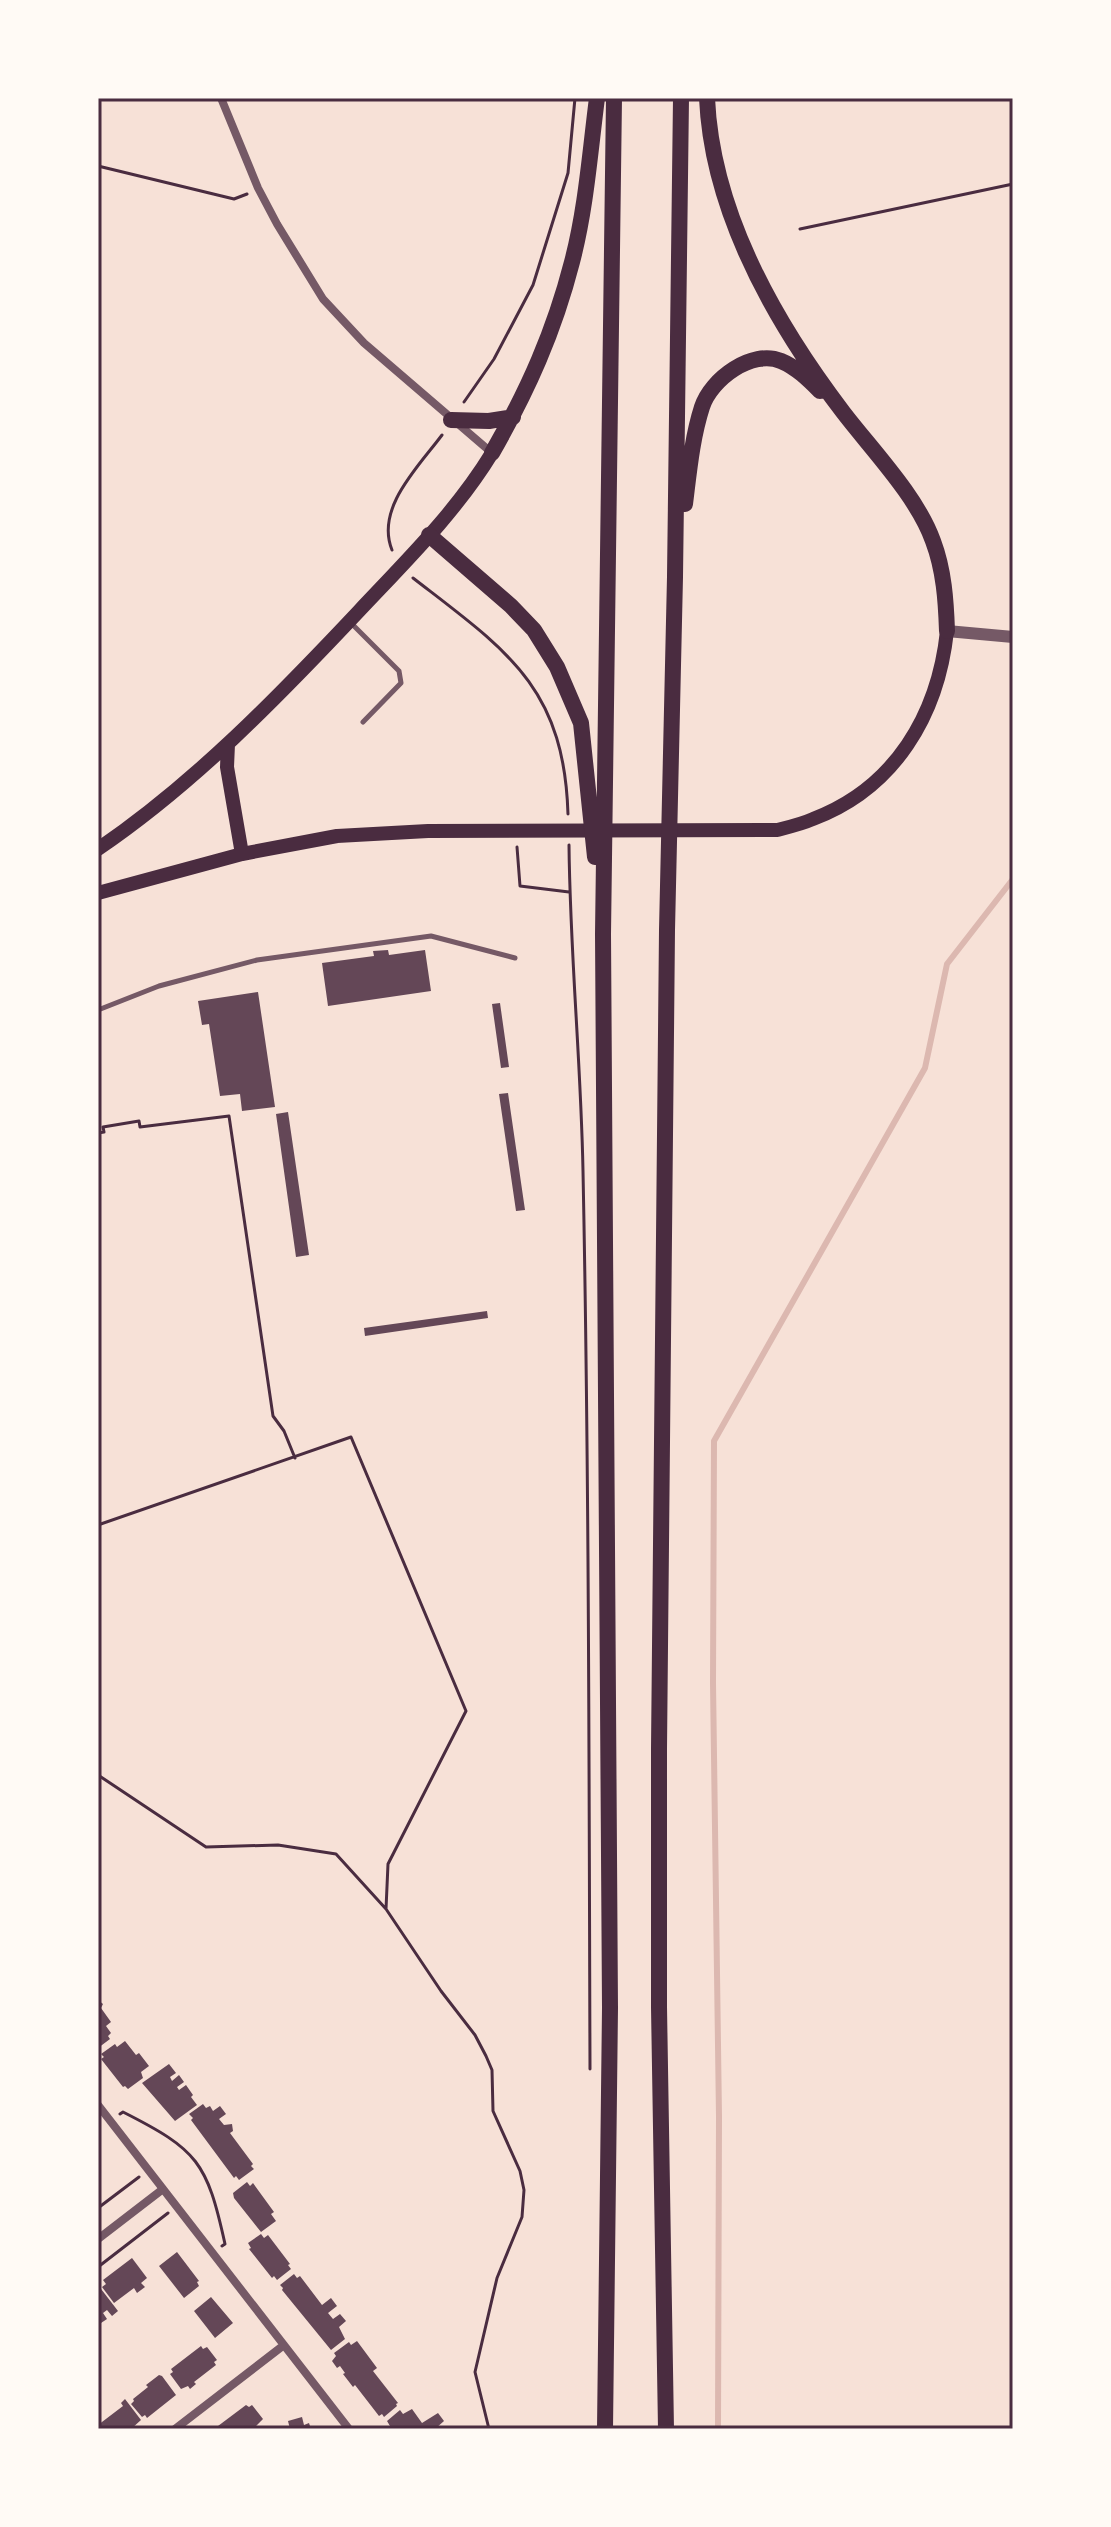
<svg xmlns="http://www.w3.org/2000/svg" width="1111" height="2527" viewBox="0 0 1111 2527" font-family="'PT Sans',sans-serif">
<rect width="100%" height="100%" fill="#f7e1d7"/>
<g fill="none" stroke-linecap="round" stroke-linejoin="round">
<path stroke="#dcb8b0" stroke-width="6" d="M718 2429 719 2117 713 1683 714 1441 925 1068 947 964 1013 879"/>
</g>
<path fill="#644757" d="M388 950 389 955 425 950 431 991 328 1006 322 963 374 956 373 951Z
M258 992 275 1107 242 1111 240 1094 220 1096 209 1024 202 1025 198 1001Z
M500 1003 509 1067 501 1068 492 1004Z
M508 1093 525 1210 516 1211 499 1094Z
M288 1112 309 1255 296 1257 276 1114Z
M487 1311 488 1318 365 1336 364 1328Z
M98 2000 103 2004 101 2008 111 2022 106 2026 111 2033 108 2036 110 2039 98 2048Z
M125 2041 136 2055 139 2053 149 2066 141 2072 143 2078 128 2089 125 2086 123 2087 101 2059 104 2057 101 2054 115 2044 117 2047Z
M169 2064 176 2073 170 2077 172 2081 179 2075 184 2082 177 2087 179 2090 186 2085 193 2095 191 2097 197 2105 175 2121 142 2083Z
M203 2104 206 2108 210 2106 213 2111 220 2106 226 2114 219 2119 224 2125 232 2124 233 2131 230 2133 253 2164 251 2166 254 2169 239 2180 236 2176 234 2178 191 2120 193 2118 189 2114Z
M247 2182 250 2186 253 2183 274 2212 271 2214 276 2221 261 2232 234 2198 233 2193Z
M261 2234 264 2238 268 2235 290 2264 288 2265 291 2269 277 2280 274 2276 272 2278 249 2249 251 2248 248 2243Z
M177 2252 199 2281 197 2282 199 2286 184 2298 159 2266Z
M132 2258 147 2278 141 2283 145 2287 137 2293 134 2288 114 2303 102 2287 106 2284 103 2280Z
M294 2274 297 2278 300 2276 322 2305 331 2298 337 2306 328 2313 333 2319 340 2314 346 2321 339 2327 345 2339 331 2350 282 2290 283 2288 280 2285Z
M98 2285 118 2311 112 2316 107 2310 103 2313 107 2319 98 2325Z
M211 2297 233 2323 215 2338 194 2311Z
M357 2341 377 2368 373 2371 398 2403 396 2404 397 2406 384 2417 382 2414 379 2416 355 2385 353 2387 343 2374 345 2373 340 2366 337 2368 332 2361 336 2356 334 2353 349 2342 351 2345Z
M201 2346 203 2349 207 2347 217 2360 214 2362 216 2365 194 2382 196 2384 190 2389 188 2386 181 2389 170 2374 173 2372 171 2369Z
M159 2375 162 2376 176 2395 147 2418 145 2415 142 2417 131 2404 134 2401 133 2399 148 2387 146 2385Z
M125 2399 141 2420 131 2429H98V2425L123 2406 121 2403Z
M246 2405 249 2407 252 2405 263 2419 253 2429H214Z
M412 2409 422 2423 438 2413 444 2421 435 2429H389L390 2426 387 2421 400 2410 403 2414Z
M302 2417 304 2425 309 2423 311 2429H290L288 2421Z"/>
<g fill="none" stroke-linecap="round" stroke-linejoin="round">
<path stroke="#4a2c40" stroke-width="3" d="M98 166 234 199 247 194
M800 229 1013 184
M464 402 494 359 533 285 568 173 575 98
M392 550C375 508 419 466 442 435
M413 578C506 650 564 686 568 814
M569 845C570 954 581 1062 583 1171 589 1470 589 1770 590 2069
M517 847 520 886 569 892
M98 1133 104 1132 103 1127 139 1121 140 1127 229 1116 273 1416 284 1431 295 1458
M98 1525 351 1437 466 1711 388 1864 386 1909 336 1854 278 1845 206 1847 98 1775
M386 1909 441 1991 475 2035 486 2056 492 2070 493 2111 520 2171 524 2190 522 2217 497 2278 475 2372 489 2429
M120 2114 123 2112C198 2150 207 2162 225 2244L222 2246
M98 2208 139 2177
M98 2267 168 2213"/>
<path stroke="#755966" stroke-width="5" d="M350 622 399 671 401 683 363 722
M98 1010 159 986 257 960 431 936 515 958"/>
<path stroke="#755966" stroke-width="8" d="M221 98 258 188 277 224 323 299 364 343 492 453
M98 2105 349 2429
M98 2239 163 2189
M175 2429 284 2345"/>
<path stroke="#755966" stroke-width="12" d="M947 631 1013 637"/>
<path stroke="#4a2c40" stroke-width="14" d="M228 744 227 767 242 854
M98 849C195 783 279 696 359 611 406 561 456 512 492 453
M98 893 242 854 337 836 428 831 777 830C789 827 802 824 813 819 895 788 938 715 947 631"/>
<path stroke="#4a2c40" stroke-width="16" d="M707 98C712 212 776 324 843 412 872 450 917 496 933 541 944 570 946 601 947 631
M451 420 489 421 513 417
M492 453C528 390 554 332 572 262 586 209 590 152 597 98
M685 504C689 472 692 438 702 407 711 379 752 349 781 361 796 367 809 380 820 391
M429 535 511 606 534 630 557 667 581 723 595 857
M605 2429 610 2008 603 934 614 98
M666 2429 659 2007V1749L667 930 675 577 681 98"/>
</g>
<rect width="1111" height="2527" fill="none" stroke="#fffaf5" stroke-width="200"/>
<rect x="100" y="100" width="911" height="2327" fill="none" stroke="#4a2c40" stroke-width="3"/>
</svg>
